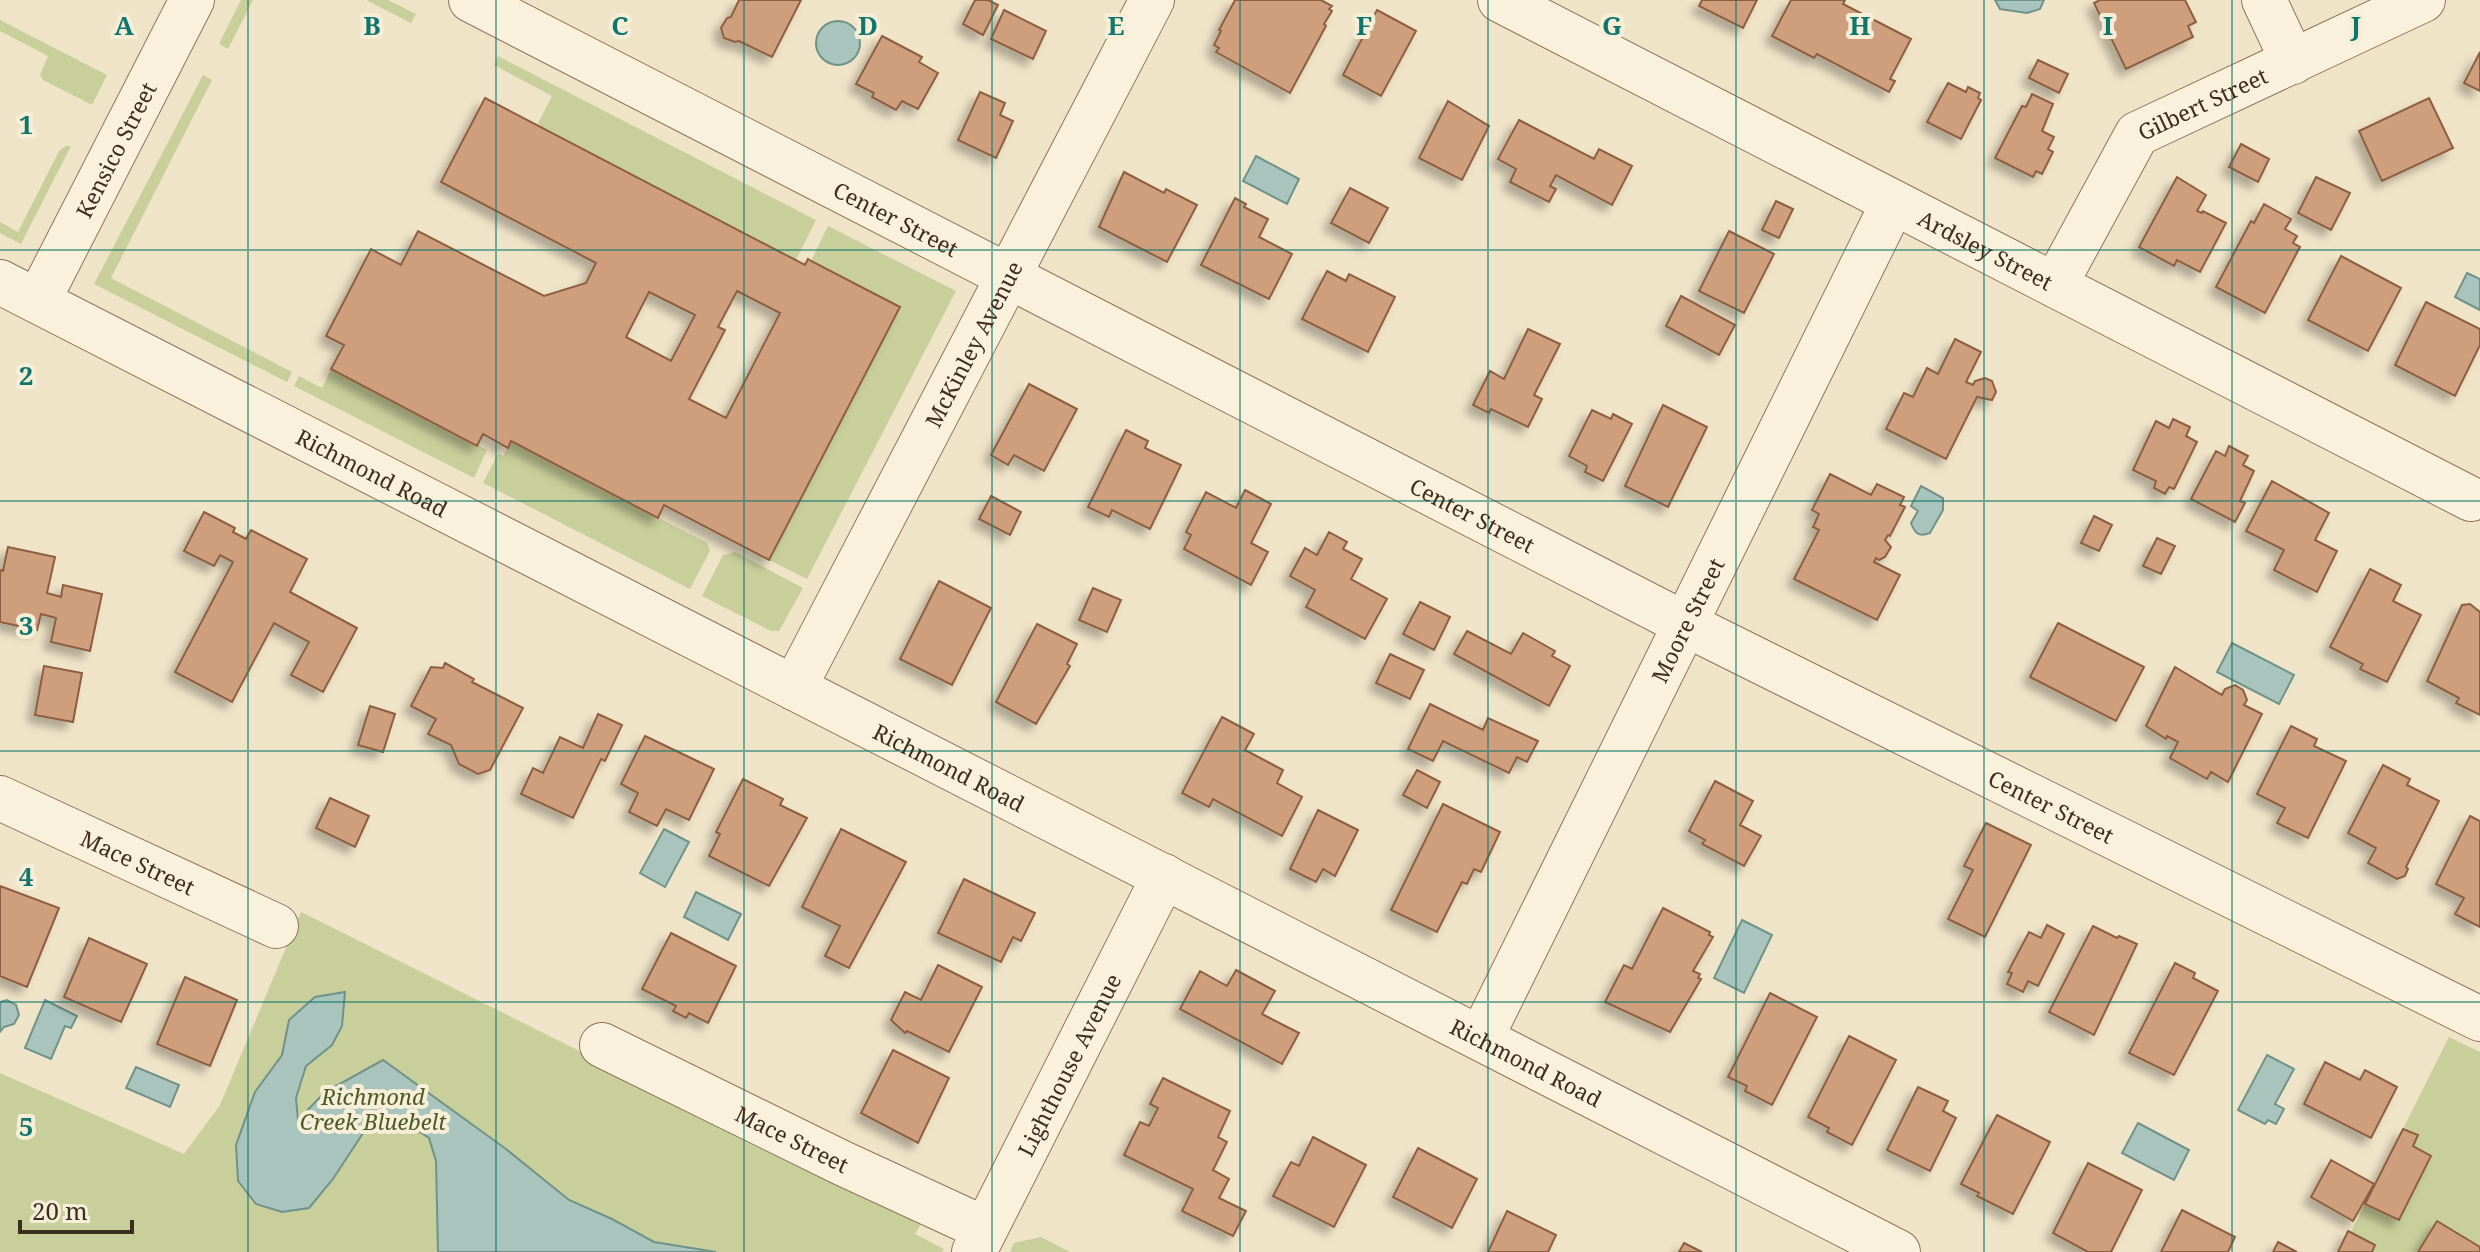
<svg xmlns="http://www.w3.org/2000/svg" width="2480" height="1252" viewBox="0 0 2480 1252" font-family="'Noto Serif',serif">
<defs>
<filter id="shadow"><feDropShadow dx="-7" dy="7" stdDeviation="4" flood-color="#0004"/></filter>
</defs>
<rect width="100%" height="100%" fill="#f0e4c8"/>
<path fill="#c9cf9b" d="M241 0H253L228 49 219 44Z
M366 0H388L416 14 411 23Z
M0 20 107 75 92 105 43 80 40 75 48 56 0 31Z
M498 56 816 220 796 260 537 125 552 96 494 65Z
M203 75 212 80 111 278 292 372 287 382 94 284Z
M66 146H71L21 244 0 233V222L18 232 59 151Z
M828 226 956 291 807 579 769 560 900 308 811 261Z
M331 369 487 450 474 478 294 386 299 376 322 388Z
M511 441 707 543 710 551 690 589 483 483 498 454 503 456Z
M735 552 803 588 779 631H771L702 596 723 555Z
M301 912 922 1222 915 1234 944 1249 942 1252H0V1073L184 1154 220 1105Z
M2449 1037 2480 1052V1252H2341Z
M1041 1237 1070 1252H1010L1014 1243Z"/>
<path fill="#a9c4bc" stroke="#6f938a" stroke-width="2" d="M1995 0H2044L2040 9 2027 13 2000 9Z
M816 43a22 22 0 1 1 44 0a22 22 0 1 1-44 0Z
M1256 156 1299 179 1287 204 1243 181Z
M2467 273 2480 279V310L2455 297Z
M1921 486 1943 498V510L1930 533C1919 537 1915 534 1911 523L1918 511 1911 506Z
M2232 643 2294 675 2279 704 2217 672Z
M664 829 689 842 665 887 640 873Z
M696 892 741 914 728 940 684 917Z
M1742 920 1772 935 1744 993 1714 978Z
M345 992 342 1026 332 1045 306 1066 296 1098 298 1120 325 1092 383 1060 506 1149 569 1200 612 1219 654 1242 716 1252H438L436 1161 429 1138 407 1124 386 1117 365 1130 333 1179 309 1208 282 1212 256 1204 238 1181 236 1145 255 1092 282 1055 289 1020 315 997Z
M7 1000 16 1005 19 1015 14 1024 4 1027 0 1032V1002Z
M45 1000 77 1016 71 1028 65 1026 51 1059 25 1048Z
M2267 1055 2294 1069 2275 1104 2284 1109 2276 1124 2268 1120 2265 1124 2238 1110Z
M136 1067 179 1085 170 1107 126 1088Z
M2138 1123 2189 1150 2174 1180 2122 1153Z"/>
<path fill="#cf9f7d" stroke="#8d5f41" stroke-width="2" fill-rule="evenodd" filter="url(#shadow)" d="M739 0H801L772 57 739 41 735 42 724 38 721 28 727 18 731 17Z
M975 0H988L998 5 983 35 963 24Z
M1235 0H1321L1332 6 1329 9 1332 11 1324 24 1326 26 1290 93 1216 52 1219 48 1214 45 1221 31 1219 30Z
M1702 0H1757L1743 28 1699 6Z
M1791 0H1845L1843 4 1911 39 1890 79 1895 81 1889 92 1817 54 1814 58 1772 36Z
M2100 0H2185L2196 22 2188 26 2193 37 2126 69 2094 3Z
M1004 10 1046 31 1033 59 991 39Z
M1377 10 1416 31 1381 96 1343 75Z
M882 36 922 57 919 62 938 73 918 109 902 101 896 110 872 97 874 93 856 84Z
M2480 52V91L2464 83Z
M2038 60 2068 74 2059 93 2029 78Z
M1948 83 1966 92 1968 87 1980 93 1978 98 1981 100 1961 139 1927 122Z
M980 92 1005 103 1000 115 1013 121 996 158 958 140Z
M2032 94 2053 104 2042 131 2054 137 2048 149 2053 152 2042 174 2036 171 2033 177 1995 158 2022 106 2026 107Z
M485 98 805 265 808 259 811 261 900 307 769 560 664 505 658 518 511 441 508 448 483 434 477 446 331 369 344 345 326 336 371 249 401 265 418 231 544 296 586 283 596 263 441 182ZM737 291 780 313 726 418 689 399 725 330 718 327ZM649 292 695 315 671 361 626 337Z
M2429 98 2453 148 2382 181 2359 131Z
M1448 101 1489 126 1462 180 1419 158Z
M1519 120 1594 159 1599 149 1632 166 1612 205 1556 175 1550 186 1556 189 1549 202 1510 182 1516 169 1498 159Z
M2241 144 2269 159 2258 182 2229 167Z
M1124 172 1164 193 1166 189 1197 205 1167 262 1099 227Z
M2177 177 2206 195 2197 211 2202 213 2203 211 2226 223 2200 272 2177 260 2174 266 2139 247Z
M2316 177 2350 193 2331 230 2298 213Z
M1350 188 1388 208 1369 243 1331 223Z
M1235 198 1246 204 1244 207 1268 219 1259 237 1292 254 1269 299 1201 265Z
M1776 201 1793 209 1779 238 1762 230Z
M2264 204 2291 219 2285 229 2297 236 2293 243 2300 247 2265 313 2216 287 2251 221 2254 223Z
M1729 231 1774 254 1744 313 1699 291Z
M2341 256 2401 288 2368 351 2308 320Z
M1327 271 1346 281 1349 274 1395 297 1368 352 1302 319Z
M1681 296 1735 325 1719 355 1666 326Z
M2426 302 2480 329V345L2455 396 2395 365Z
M1528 329 1560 344 1534 395 1542 399 1528 427 1491 409 1489 413 1473 405 1490 371 1504 379Z
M1955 339 1981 352 1966 382 1973 385 1975 381 1985 378 1992 381 1996 392 1992 400 1977 397 1946 459 1886 429 1904 393 1913 397 1927 368 1938 374Z
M1029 384 1077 409 1044 471 1014 455 1008 465 991 455Z
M1663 405 1707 427 1668 507 1625 486Z
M1592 410 1611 419 1613 414 1632 424 1603 481 1585 472 1587 466 1569 456Z
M2173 419 2190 427 2186 436 2197 442 2174 489 2169 487 2165 494 2154 488 2156 481 2133 470 2156 421 2169 428Z
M1126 430 1148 441 1145 448 1181 465 1150 529 1112 510 1109 517 1088 507Z
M2229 446 2248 456 2243 465 2254 471 2240 501 2245 503 2235 522 2191 499 2216 451 2225 456Z
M1830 474 1871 495 1877 484 1904 497 1900 505 1905 507 1890 536 1888 535 1885 540 1891 547 1885 557 1879 560 1876 558 1874 562 1900 575 1877 620 1794 579 1819 530 1813 527 1819 514 1812 510Z
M2272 481 2329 513 2315 540 2337 551 2317 592 2274 570 2284 550 2246 531Z
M1245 490 1271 504 1251 543 1268 552 1251 585 1184 549 1191 535 1186 532 1206 492 1236 508Z
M991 496 1021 512 1010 535 979 519Z
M204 512 235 528 233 532 246 539 251 530 307 559 290 592 357 628 323 692 291 675 309 642 274 623 232 702 175 672 233 562 220 555 214 566 184 551Z
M2094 516 2112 525 2099 551 2081 543Z
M1329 532 1347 542 1343 549 1362 559 1351 579 1387 599 1365 639 1306 607 1315 590 1290 576 1305 548 1317 555Z
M2157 538 2175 546 2161 574 2143 566Z
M8 547 55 557 47 593 61 597 63 585 102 594 90 651 51 642 56 618 41 614 37 630 0 622V570L3 571Z
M2370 569 2401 585 2393 601 2421 615 2387 682 2360 669 2363 664 2330 647Z
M939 581 991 608 952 685 900 659Z
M1093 588 1121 600 1107 632 1079 620Z
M1420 602 1450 617 1434 650 1403 634Z
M2470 604 2480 612V715L2456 703 2459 698 2427 681 2462 605Z
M2058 623 2144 667 2116 721 2030 677Z
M1037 624 1077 644 1067 664 1070 666 1036 724 996 702Z
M1467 631 1511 654 1523 633 1555 651 1552 656 1570 666 1549 706 1454 654Z
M1390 654 1424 670 1410 699 1376 683Z
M445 663 474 679 472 682 523 708 490 770 478 774 459 764 451 745 428 734 436 719 411 706 431 667 443 668Z
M44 666 82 673 73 722 35 715Z
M2175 667 2222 695 2225 689 2235 685 2243 690 2247 700 2244 705 2262 714 2228 782 2211 772 2207 779 2170 758 2178 742 2167 736 2166 739 2146 726Z
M1430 704 1483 730 1488 718 1538 741 1527 762 1517 757 1509 773 1443 741 1433 761 1408 749Z
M370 706 395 714 383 752 358 745Z
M598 714 622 725 605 761 601 759 573 818 521 794 533 768 543 773 560 737 583 748Z
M1222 717 1254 734 1245 750 1283 770 1277 783 1302 797 1282 836 1213 799 1209 807 1182 793Z
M2291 726 2317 739 2314 746 2346 761 2308 838 2277 823 2285 808 2257 794Z
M645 736 714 769 689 820 666 809 657 826 629 812 638 793 621 784Z
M2383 765 2410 779 2407 785 2439 801 2406 867 2408 869 2405 876 2397 879 2368 863 2376 848 2348 833Z
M1417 770 1440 782 1427 808 1403 795Z
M743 779 783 799 780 805 807 818 769 886 709 856 720 834 716 832Z
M1715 781 1753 801 1740 825 1761 836 1744 866 1702 844 1705 840 1689 831Z
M330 798 369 816 355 847 316 828Z
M1443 804 1500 832 1481 872 1474 869 1467 884 1462 882 1437 932 1391 910Z
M1318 810 1358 830 1335 876 1323 869 1316 882 1290 869Z
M2470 816 2480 821V927L2455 914 2464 898 2436 884Z
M1986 823 2031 845 1985 937 1948 919 1973 870 1964 866Z
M841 829 906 862 849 968 825 956 840 926 802 907Z
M964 879 1035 913 1021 941 1013 937 1001 962 938 933Z
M0 886 59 908 27 987 0 976Z
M1663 908 1710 932 1709 935 1713 937 1693 971 1700 974 1698 978 1701 979 1670 1032 1605 1002 1624 965 1632 969Z
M2047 925 2064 934 2038 986 2028 981 2023 992 2007 984 2012 973 2008 972 2029 932 2041 938Z
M2093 926 2117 938 2119 936 2137 944 2094 1035 2049 1012Z
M671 933 736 966 708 1023 689 1013 686 1018 673 1011 676 1006 642 989Z
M89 938 147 964 121 1022 64 997Z
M2175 963 2195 973 2193 978 2218 991 2174 1075 2129 1053Z
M938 965 982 987 949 1052 907 1031 905 1033 891 1020 905 992 921 1000Z
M1236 970 1275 991 1262 1014 1299 1033 1282 1064 1180 1009 1200 971 1227 986Z
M185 977 237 1000 210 1066 157 1044Z
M1770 993 1817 1017 1772 1105 1745 1091 1747 1086 1728 1077Z
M1849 1036 1896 1060 1852 1145 1827 1132 1829 1128 1808 1117Z
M893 1050 949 1078 918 1143 861 1113Z
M2325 1062 2360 1080 2365 1070 2397 1087 2371 1138 2304 1104Z
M1163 1078 1230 1111 1218 1137 1227 1142 1213 1170 1229 1179 1219 1198 1246 1211 1233 1236 1182 1211 1193 1189 1124 1155 1140 1122 1149 1126 1158 1108 1150 1104Z
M1918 1087 1948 1101 1943 1111 1956 1118 1930 1171 1887 1150Z
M1997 1115 2050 1142 2013 1214 1977 1196 1979 1193 1961 1184Z
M2403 1129 2418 1135 2413 1146 2431 1156 2399 1220 2365 1204Z
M1313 1137 1366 1165 1334 1227 1273 1196 1291 1162 1299 1166Z
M1418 1148 1477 1179 1452 1228 1393 1197Z
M2331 1160 2374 1184 2353 1221 2311 1197Z
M2088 1163 2142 1190 2111 1252H2088L2053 1233Z
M2182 1210 2235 1237 2228 1252H2161Z
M1507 1211 1556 1235 1548 1252H1488Z
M2437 1221 2480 1247V1252H2418Z
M2348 1231 2375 1245 2372 1252H2338Z
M2278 1242 2297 1252H2273Z
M1684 1243 1702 1252H1679Z"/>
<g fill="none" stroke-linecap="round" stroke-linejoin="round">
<g stroke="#8d765c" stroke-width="46">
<g id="minor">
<path id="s1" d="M471 0 1687 625 2480 1019"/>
<path id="s2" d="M1500 0 2471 499"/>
<path d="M2264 0 2293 62"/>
<path id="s3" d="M0 282 1898 1252"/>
<path id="s4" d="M2055 285 2137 134 2423 0"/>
<path id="s5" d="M38 301 192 0"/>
<path id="s6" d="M794 688 1152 0"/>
<path id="s7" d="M0 798 276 926"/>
<path id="s8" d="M1481 1038 1893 203"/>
<path id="s9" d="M602 1045 842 1163 985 1229"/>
<path id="s10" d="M974 1252 1164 876"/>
</g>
</g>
<use href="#minor" stroke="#faf1dc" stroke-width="44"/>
</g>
<path fill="none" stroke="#0f766e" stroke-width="2" stroke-opacity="0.55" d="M248 0V1252M496 0V1252M744 0V1252M992 0V1252M1240 0V1252M1488 0V1252M1736 0V1252M1984 0V1252M2232 0V1252M0 250H2480M0 501H2480M0 751H2480M0 1002H2480"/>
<g text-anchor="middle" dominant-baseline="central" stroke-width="8" stroke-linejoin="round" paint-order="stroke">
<g font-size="22" fill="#3d2e20" stroke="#f7eed8">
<text stroke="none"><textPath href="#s4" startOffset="244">Gilbert Street</textPath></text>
<text stroke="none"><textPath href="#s5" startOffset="170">Kensico Street</textPath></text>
<text stroke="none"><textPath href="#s1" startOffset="478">Center Street</textPath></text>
<text stroke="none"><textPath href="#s2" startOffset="546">Ardsley Street</textPath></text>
<text stroke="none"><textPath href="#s6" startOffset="388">McKinley Avenue</textPath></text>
<text stroke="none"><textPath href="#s3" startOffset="418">Richmond Road</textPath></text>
<text stroke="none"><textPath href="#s1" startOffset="1126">Center Street</textPath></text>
<text stroke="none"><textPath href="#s8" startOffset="466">Moore Street</textPath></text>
<text stroke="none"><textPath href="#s3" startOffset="1066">Richmond Road</textPath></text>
<text stroke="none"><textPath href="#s1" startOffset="1774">Center Street</textPath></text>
<text stroke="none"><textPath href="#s7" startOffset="152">Mace Street</textPath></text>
<text stroke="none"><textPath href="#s3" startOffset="1714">Richmond Road</textPath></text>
<text stroke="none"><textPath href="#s10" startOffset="210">Lighthouse Avenue</textPath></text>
<text stroke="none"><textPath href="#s9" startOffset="212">Mace Street</textPath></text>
</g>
<g font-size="22" font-style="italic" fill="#4d5a26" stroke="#f7eed8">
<text x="373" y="1096">Richmond<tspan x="373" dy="25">Creek Bluebelt</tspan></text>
</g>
</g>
<g font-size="26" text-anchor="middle" font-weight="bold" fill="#0f766e" stroke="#f7eed8" stroke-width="8" stroke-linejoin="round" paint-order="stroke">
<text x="124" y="35">A</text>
<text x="372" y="35">B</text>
<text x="620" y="35">C</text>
<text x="868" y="35">D</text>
<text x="1116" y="35">E</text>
<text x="1364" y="35">F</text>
<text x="1612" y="35">G</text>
<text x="1860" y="35">H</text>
<text x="2108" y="35">I</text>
<text x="2356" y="35">J</text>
<text x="26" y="134">1</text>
<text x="26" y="385">2</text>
<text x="26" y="635">3</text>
<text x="26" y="886">4</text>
<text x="26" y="1136">5</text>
</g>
<path d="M20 1220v12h112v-12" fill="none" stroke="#3d2e20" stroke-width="4"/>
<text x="32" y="1220" font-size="24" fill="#3d2e20" stroke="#f7eed8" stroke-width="6" paint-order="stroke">20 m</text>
</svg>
